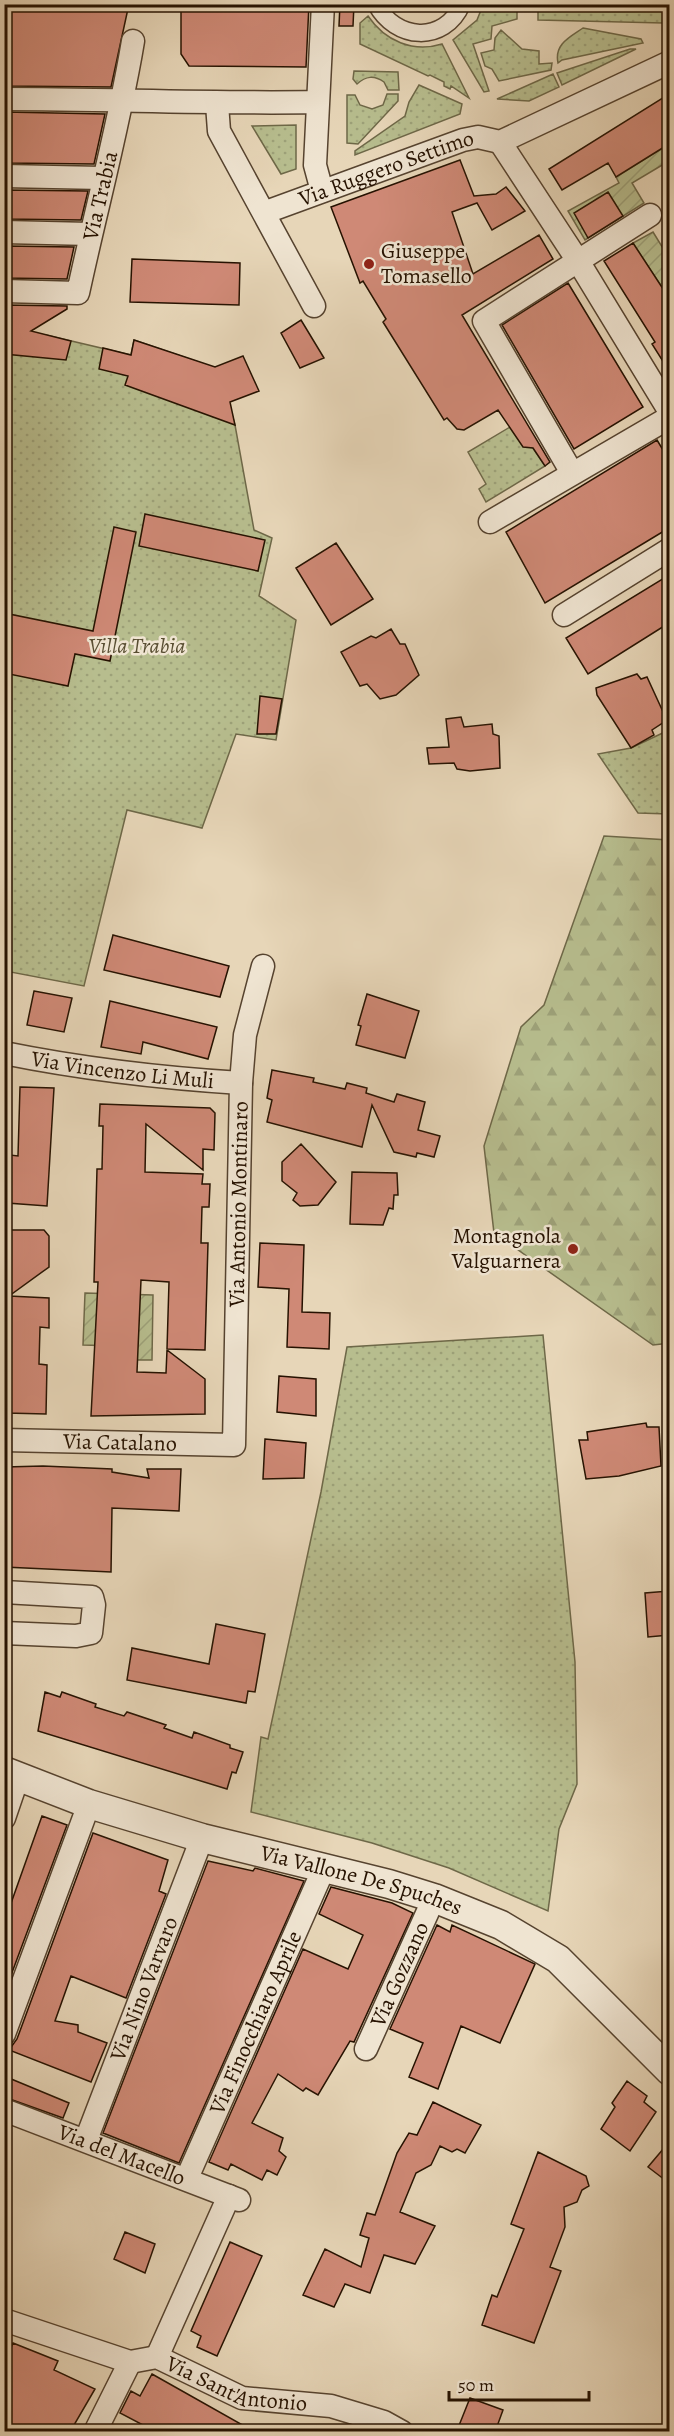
<svg xmlns="http://www.w3.org/2000/svg" width="674" height="2436" viewBox="0 0 674 2436" font-family="Alegreya,serif">
<defs>
<pattern id="grass-dots" width="8" height="8" patternUnits="userSpaceOnUse" patternTransform="scale(1.5)"><rect width="8" height="8" fill="#b7bd8e"/><path d="M2 2h.1M6 6h.1" fill="none" stroke="#9da179" stroke-width="1.8" stroke-linecap="round"/></pattern>
<pattern id="forest-firs" width="22" height="20" patternUnits="userSpaceOnUse" patternTransform="scale(1.5)"><rect width="22" height="20" fill="#b7bd8e"/><path d="M5 1l3.5 6h-7zM16 11l3.5 6h-7z" fill="#9da179"/></pattern>
<pattern id="garden-furrows" width="10" height="10" patternUnits="userSpaceOnUse" patternTransform="scale(1.5)"><rect width="10" height="10" fill="#b7bd8e"/><path d="M-1 1l2-2M0 10L10 0M9 11l2-2" fill="none" stroke="#9da179"/></pattern>
</defs>
<rect width="100%" height="100%" fill="#e7d6b8"/>
<filter id="stains"><feTurbulence type="fractalNoise" baseFrequency=".00333" numOctaves="4"/><feColorMatrix values="0 0 0 0 .2 0 0 0 0 .09 0 0 0 0 .02 0 0 0 .5 -.17"/></filter>
<radialGradient id="worn" r=".72"><stop offset=".6" stop-color="#630" stop-opacity="0"/><stop offset="1" stop-color="#630" stop-opacity=".3"/></radialGradient>
<path fill="url(#grass-dots)" stroke="#6e6848" stroke-width="1.5" d="M483 5 517 6V19L492 26 491 39 473 44 489 91 484 92 453 40 477 20Z
M538 6 667 9V16H663V23L538 20Z
M368 16C385 41 413 53 442 44L469 98 451 86 450 89 444 86V82L430 75 428 76 360 44V23Z
M583 28 641 39 643 43 562 60 558 63C554 44 570 37 583 28Z
M501 30 522 49 539 51V64L552 63 551 70 499 81 492 69 485 66 481 53 494 50 495 38Z
M630 49H636L562 85 557 73Z
M354 71 398 72 399 90H388L384 82C374 75 366 76 357 84L353 79Z
M553 74 559 87 529 101 497 99Z
M419 85 462 104 460 114 355 155V151L405 116 409 102Z
M387 94H398V101L358 144 347 143V95H355L360 105 372 109 383 105Z
M296 125V169L281 174 252 126Z
M46 335 131 355 134 340 219 369 235 425 254 530 272 538 259 596 296 620 276 740 236 734 202 828 127 810 84 986 5 971 4 337Z
M510 427 533 448 545 466 486 502 479 489 486 484 468 452Z
M669 730V814L638 813 598 754 631 748Z
M543 1335 575 1662 577 1784 559 1829 548 1911 449 1868 372 1843 251 1812 261 1737 268 1739 321 1492 347 1347Z"/>
<path fill="url(#forest-firs)" stroke="#6e6848" stroke-width="1.5" d="M604 836 669 840 670 1343 653 1345 494 1233 484 1146 521 1027 544 1005Z"/>
<path fill="url(#garden-furrows)" stroke="#6e6848" stroke-width="1.5" d="M669 144V161L632 183 644 203 585 240 568 211 619 183 616 177Z
M653 232 669 258V298L633 243Z
M85 1293 153 1295 152 1360H118V1346L83 1345Z"/>
<path fill="#cf8976" stroke="#261201" stroke-width="1.5" d="M4 4H129L111 87 4 86Z
M181 4H309L306 67 189 66 181 54Z
M340 4H354L353 26H339Z
M669 94V144L616 177 608 163 562 190 549 169Z
M4 112 105 114 94 164 4 163Z
M460 160 474 196 496 194 506 187 525 211 492 230 477 203 452 212 473 274 539 235 553 259 462 315 550 462 545 466 533 448 523 447 498 410 464 430 457 429 447 418 444 420 383 322 386 319 363 281 360 283 331 207Z
M4 190 88 191 81 220 4 219Z
M608 192 623 216 588 238 574 213Z
M633 243 669 298V371L652 344 655 342 604 261Z
M4 246 74 247 67 279 4 278Z
M132 259 240 263 239 305 130 302Z
M568 283 643 407 574 449 502 325Z
M4 305 67 306V309L31 331 71 341 66 360 4 354Z
M301 320 324 358 300 368 281 333Z
M134 340 215 367 243 356 259 391 230 402 235 425 125 385 128 376 99 369 103 348 131 355Z
M657 440 669 460V528L545 603 506 532Z
M145 514 265 540 258 571 139 546Z
M114 527 136 532 110 661 75 654 68 686 4 673V613L93 631Z
M336 543 373 599 331 625 296 568Z
M669 575V623L588 674 566 638Z
M391 629 400 644H405L419 675 396 695 380 699 367 684 360 686 341 652 371 636 376 638Z
M637 674 641 679 647 677 664 714V722L652 730 654 735 631 748 597 695 596 688Z
M260 696 282 699 276 734H257Z
M461 717 464 727 492 724 493 734 499 736 500 768 470 771 457 769 454 763 429 764 427 748 449 747 446 719Z
M113 935 229 966 220 997 104 970Z
M34 991 72 998 64 1032 27 1025Z
M367 994 419 1011 405 1058 356 1045 361 1026 358 1025Z
M110 1001 217 1027 208 1059 143 1042 141 1054 101 1047Z
M272 1070 314 1078 313 1082 345 1089 347 1083 367 1088 366 1093 394 1102 397 1094 425 1102 418 1130 440 1136 434 1157 417 1153 416 1157 394 1152 372 1105 362 1147 267 1122 272 1100 267 1098Z
M20 1087 54 1088 47 1206 7 1203 10 1155 18 1156Z
M100 1104 210 1108 215 1113 214 1150 203 1149V1170L146 1124 145 1172 203 1174 202 1184H210L209 1207H202L201 1243H208L205 1350 167 1349 169 1282 141 1280 137 1372 166 1373 167 1350 205 1379V1414L91 1416 98 1282H94L97 1169H102L103 1126H99Z
M301 1144 336 1182 318 1205 300 1206 293 1200 297 1193 282 1181V1162Z
M352 1172 397 1173 398 1195H394L393 1209 389 1208 383 1225 350 1224Z
M4 1230H44L49 1236V1267L9 1296 10 1270H4Z
M260 1243 304 1245 302 1312 330 1313 329 1349 287 1347 289 1289 258 1287Z
M9 1296 49 1298V1328L40 1327 39 1364 47 1365 46 1414 6 1413 8 1329H4V1308H9Z
M279 1376 316 1379V1416L277 1412Z
M646 1423 647 1427H659L661 1466 619 1476 586 1479 579 1440H588L587 1432Z
M265 1439 306 1443 304 1478 263 1479Z
M43 1466 112 1469V1472L149 1478 147 1469H181L179 1511 112 1508 111 1572 4 1567 5 1467Z
M669 1591V1635L648 1637 645 1593Z
M216 1624 265 1634 255 1692 248 1691 246 1703 127 1680 132 1648 209 1664Z
M45 1692 60 1697 62 1692 96 1704 95 1707 124 1716 127 1712 166 1725 164 1728 192 1738 194 1732 230 1745V1748L243 1752 236 1773 232 1772 227 1789 38 1731Z
M42 1816 67 1825 4 1994V1923Z
M93 1833 168 1860 159 1891 166 1894 126 1998 71 1976 55 2021 78 2025V2032L107 2043 91 2082 9 2050 17 2039Z
M208 1861 253 1871 255 1868 304 1881 179 2163 103 2133Z
M331 1887 392 1903 413 1913 354 2042 350 2041 318 2095 306 2088 303 2091 278 2074 252 2123 283 2138 279 2151 286 2157 277 2175 267 2170 262 2180 231 2164 228 2170 209 2162 303 1949 348 1969 363 1935 319 1914Z
M437 1925 450 1932 452 1925 535 1964 500 2043 461 2026 438 2089 409 2077 423 2043 390 2029Z
M4 2076 69 2103 63 2118 4 2097Z
M627 2081 647 2096 644 2102 656 2112 630 2151 601 2129 615 2107 612 2103Z
M433 2102 481 2125 465 2153 457 2149 452 2152 440 2146 431 2165 416 2173 400 2212 435 2226 415 2264 384 2255 370 2293 345 2284 334 2307 303 2295 325 2249 361 2267 369 2238 360 2235 367 2213 375 2215 397 2153 409 2133 417 2135Z
M669 2142V2183L648 2167Z
M538 2152 586 2176 589 2186 582 2190 577 2202 564 2207 565 2227 550 2267 561 2271 534 2343 482 2325 492 2295 497 2297 524 2229 511 2224Z
M125 2232 155 2244 145 2273 114 2259Z
M230 2242 262 2256 217 2356 197 2347 201 2336 191 2331Z
M13 2343 58 2361 54 2370 95 2389 70 2432H4V2364Z
M152 2374 255 2432H141L145 2426 120 2413 131 2391 140 2396Z
M470 2398 503 2410 495 2432H469L458 2428Z"/>
<g fill="none" stroke-linecap="round" stroke-linejoin="round">
<g stroke="#56432f" stroke-width="19">
<path id="pedestrian" d="M376 4C395 40 444 45 462 4"/>
</g>
<g stroke="#56432f" stroke-width="25">
<g id="minor">
<path d="M4 99C109 99 213 104 317 102"/>
<path d="M217 104 219 131 314 306"/>
<path d="M500 142 578 261 670 412"/>
<path d="M4 176 102 178"/>
<path d="M322 191 315 165 323 4"/>
<path id="s1" d="M266 212 463 140 478 137 500 142 670 62"/>
<path d="M4 232 90 234"/>
<path id="s2" d="M4 291 78 293C96 209 119 126 133 41"/>
<path d="M572 473 484 321 650 215"/>
<path d="M490 522 670 417"/>
<path d="M564 615 670 549"/>
<path id="s3" d="M4 1053C83 1069 161 1078 241 1083"/>
<path id="s4" d="M4 1440 234 1445 241 1083 245 1035 263 966"/>
<path d="M4 1592 92 1597 94 1605 91 1633 76 1636 4 1633"/>
<path d="M4 1818 18 1777"/>
<path d="M4 2034 89 1804"/>
<path id="s5" d="M366 2049 434 1898"/>
<path id="s6" d="M4 2110 239 2200"/>
<path id="s7" d="M86 2140 202 1838"/>
<path id="s8" d="M187 2178 324 1868"/>
<path id="s9" d="M4 2320 130 2362 157 2357 242 2398 331 2406 384 2422 402 2432"/>
<path d="M157 2357 229 2196"/>
<path d="M95 2432 130 2362"/>
</g>
</g>
<g stroke="#56432f" stroke-width="31">
<g id="tertiary">
<path id="s10" d="M4 1771 89 1804 202 1838 389 1884 434 1898 501 1925 558 1959 670 2071"/>
</g>
</g>
<use href="#pedestrian" stroke="#efe4d1" stroke-width="16"/>
<use href="#minor" stroke="#efe4d1" stroke-width="22"/>
<use href="#tertiary" stroke="#efe4d1" stroke-width="28"/>
</g>
<g fill="#8f2418" stroke="#efe4d1" stroke-width="2">
<circle cx="369" cy="264" r="6"/>
<circle cx="573" cy="1249" r="6"/>
</g>
<g text-anchor="middle" dominant-baseline="central" stroke-width="5" stroke-linejoin="round" paint-order="stroke">
<g font-size="22" fill="#261201" stroke="#efe4d1">
<text stroke="none"><textPath href="#s1" startOffset="128">Via Ruggero Settimo</textPath></text>
<text stroke="none"><textPath href="#s2" startOffset="174">Via Trabia</textPath></text>
<text stroke="none"><textPath href="#s3" startOffset="120">Via Vincenzo Li Muli</textPath></text>
<text stroke="none"><textPath href="#s4" startOffset="471">Via Antonio Montinaro</textPath></text>
<text stroke="none"><textPath href="#s4" startOffset="116">Via Catalano</textPath></text>
<text stroke="none"><textPath href="#s10" startOffset="374">Via Vallone De Spuches</textPath></text>
<text stroke="none"><textPath href="#s5" startOffset="82">Via Gozzano</textPath></text>
<text stroke="none"><textPath href="#s7" startOffset="162">Via Nino Varvaro</textPath></text>
<text stroke="none"><textPath href="#s8" startOffset="170">Via Finocchiaro Aprile</textPath></text>
<text stroke="none"><textPath href="#s6" startOffset="126">Via del Macello</textPath></text>
<text stroke="none"><textPath href="#s9" startOffset="246">Via Sant'Antonio</textPath></text>
</g>
<g font-size="22" fill="#261201" stroke="#efe4d1" text-anchor="start">
<text x="381" y="251">Giuseppe<tspan x="381" dy="25">Tomasello</tspan></text>
<text x="561" y="1236" text-anchor="end">Montagnola<tspan x="561" dy="25">Valguarnera</tspan></text>
</g>
<g font-size="22" font-style="italic" fill="#594e32" stroke="#efe4d1">
<text x="137" y="646">Villa Trabia</text>
</g>
</g>
<rect width="674" height="2436" fill="none" stroke="#e7d6b8" stroke-width="24"/>
<rect x="6" y="6" width="662" height="2424" fill="none" stroke="#261201" stroke-width="3"/>
<rect x="12" y="12" width="650" height="2412" fill="none" stroke="#261201" stroke-width="1.5"/>
<path d="M449 2391v9h140v-9" fill="none" stroke="#261201" stroke-width="3"/>
<text x="458" y="2391" font-size="18" fill="#261201" stroke="#efe4d1" stroke-width="4.5" paint-order="stroke">50 m</text>
<rect width="100%" height="100%" filter="url(#stains)"/>
<rect width="100%" height="100%" fill="url(#worn)"/>
</svg>
